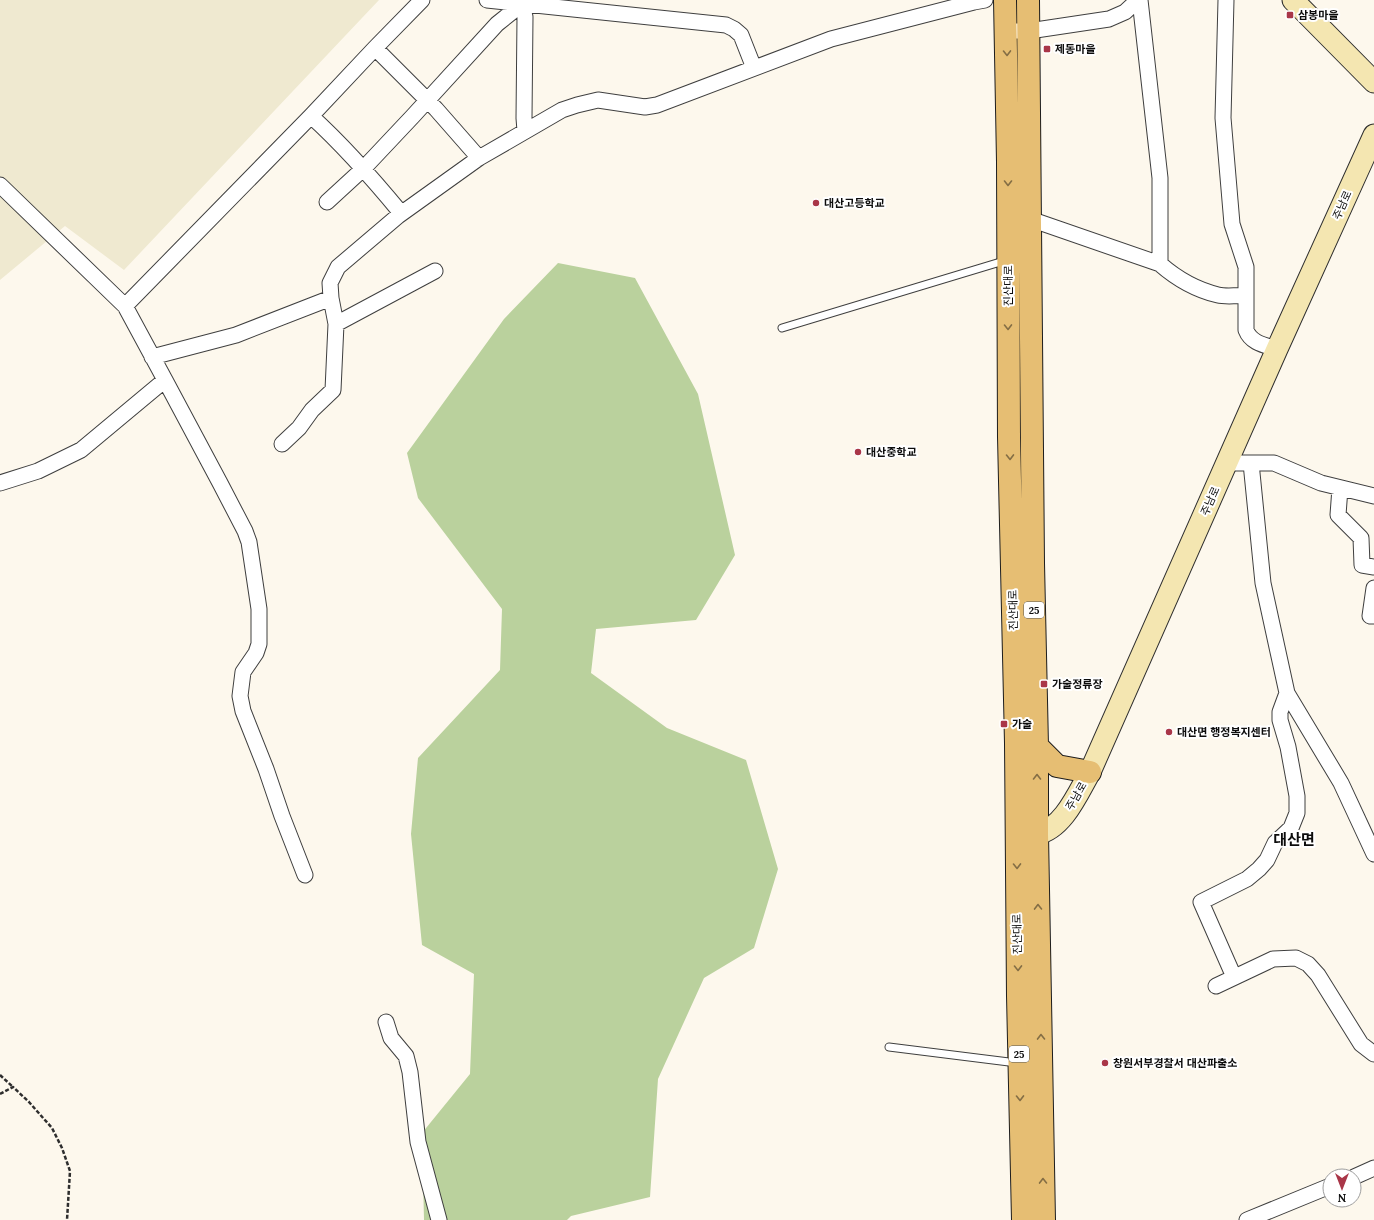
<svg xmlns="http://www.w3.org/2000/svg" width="1374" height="1220" viewBox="0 0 1374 1220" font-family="Lora,'Noto Sans KR',serif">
<rect width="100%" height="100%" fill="#fdf8ed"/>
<path fill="#efe9d0" d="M0 0H379L124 270 65 226 0 280Z"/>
<path fill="#bad19d" d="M558 263 635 278 698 394 735 555 696 620 596 629 591 673 667 728 746 760 778 869 754 948 704 978 658 1079 650 1197 571 1216 567 1220H424L422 1133 470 1074 474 974 422 945 411 834 418 758 500 670 502 609 418 498 407 453 504 319Z"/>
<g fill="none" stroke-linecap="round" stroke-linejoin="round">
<g stroke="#3f3f3f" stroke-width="9">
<path id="lane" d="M782 328 1007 260
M889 1047 1017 1063"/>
</g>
<g stroke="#3f3f3f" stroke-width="17">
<path id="street" d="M487 0 726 25 734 29 741 35 754 68
M1140 0 1160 178V264C1176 278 1197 290 1218 295 1226 297 1237 295 1246 296
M1226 0 1223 118 1232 224 1246 267V330C1251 343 1264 345 1277 349
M1006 31H1029L1109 19 1125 12 1138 0
M375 48 436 109 479 158
M311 116C344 146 373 179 401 213
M0 185 125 306 165 380 81 450 38 471 0 483
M327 202 364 168 413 116 497 24 522 4 525 17 524 118 525 131
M1030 219 1160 264
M125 306 311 116 375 48 422 0
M336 324 435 271
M152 357 236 335 331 298
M165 380 220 483 245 531 249 542 259 609V644L256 653 243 672 240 696 243 711 266 769 282 816 305 875
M282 444 299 428 312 410 333 390 336 324 331 298 330 283 338 267 398 216 479 158 562 110 577 105 598 100 645 107 657 105 831 39 974 2 985 0
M1227 463H1274L1321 483 1374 496
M1251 463 1263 583 1287 693 1341 783 1374 854
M1340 488 1338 515 1361 538 1362 565 1374 567
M1374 588 1370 616H1374
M1234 977 1201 902 1247 879 1259 869 1267 860 1275 843 1291 828 1297 813V796L1288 747 1280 720V712L1287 693
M1216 986 1273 959 1296 958 1308 964 1318 975 1361 1044 1374 1054
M386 1022 391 1038 406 1056 410 1072 418 1142 439 1220
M1354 1177 1374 1168
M1247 1220 1330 1186"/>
</g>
<g stroke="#2e2e2e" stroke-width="23">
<path id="secondary" d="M1293 0 1374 82
M1021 834C1026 834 1032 835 1037 834 1063 829 1078 793 1090 772L1277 349 1374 135"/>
</g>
<g stroke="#1d1d1d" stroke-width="24">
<path id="primary" d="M1005 0 1008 162 1009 437 1016 743 1018 996 1023 1220
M1028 0 1033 563 1037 746V834L1044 1220
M1037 746 1057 766 1090 772"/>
</g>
<path stroke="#2e2e2e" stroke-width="2.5" stroke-dasharray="4 2" stroke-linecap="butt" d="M0 1075 13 1087
M0 1094 13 1087 29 1102 52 1128 62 1148 70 1171 67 1220"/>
<use href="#lane" stroke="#fff" stroke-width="7"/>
<use href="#street" stroke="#fff" stroke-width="15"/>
<use href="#secondary" stroke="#f4e6b1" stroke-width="21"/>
<use href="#primary" stroke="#e6be73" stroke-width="22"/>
</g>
<defs><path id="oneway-chevron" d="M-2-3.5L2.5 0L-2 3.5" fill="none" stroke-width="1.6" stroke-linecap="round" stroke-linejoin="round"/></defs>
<g stroke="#846e45">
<use href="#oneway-chevron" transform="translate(1007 53) rotate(89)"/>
<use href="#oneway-chevron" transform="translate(1008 183) rotate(90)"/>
<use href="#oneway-chevron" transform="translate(1008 327) rotate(89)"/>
<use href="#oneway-chevron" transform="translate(1010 457) rotate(89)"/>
<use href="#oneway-chevron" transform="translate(1037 777) rotate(-90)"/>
<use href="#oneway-chevron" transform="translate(1017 866) rotate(89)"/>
<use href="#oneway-chevron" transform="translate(1038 907) rotate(-91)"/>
<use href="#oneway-chevron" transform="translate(1018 968) rotate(89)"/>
<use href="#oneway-chevron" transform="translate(1041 1037) rotate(-91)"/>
<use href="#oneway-chevron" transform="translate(1020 1098) rotate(89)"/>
<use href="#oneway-chevron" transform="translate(1043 1181) rotate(-91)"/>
</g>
<g fill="#a93648" stroke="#fff" stroke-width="1.5">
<rect x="1286" y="11" width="8" height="8" rx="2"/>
<rect x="1043" y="45" width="8" height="8" rx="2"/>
<circle cx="816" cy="203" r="4"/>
<circle cx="858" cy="452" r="4"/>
<rect x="1040" y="680" width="8" height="8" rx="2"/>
<rect x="1000" y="720" width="8" height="8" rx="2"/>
<circle cx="1169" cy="732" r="4"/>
<circle cx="1105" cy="1063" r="4"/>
</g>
<g text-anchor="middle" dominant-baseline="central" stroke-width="4" stroke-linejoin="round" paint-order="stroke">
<g fill="#fff" stroke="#555" stroke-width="1">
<rect x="1024" y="602" width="20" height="16" rx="3"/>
<rect x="1009" y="1046" width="20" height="16" rx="3"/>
</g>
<g font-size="10" font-weight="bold" fill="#0c0c0c">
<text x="1034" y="610">25</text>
<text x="1019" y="1054">25</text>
</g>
<g font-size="11" font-weight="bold" fill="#0c0c0c" stroke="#fff" text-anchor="start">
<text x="1298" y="15">삼봉마을</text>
<text x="1055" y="49">제동마을</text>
<text x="824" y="203">대산고등학교</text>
<text x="866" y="452">대산중학교</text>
<text x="1052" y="684">가술정류장</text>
<text x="1012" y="724">가술</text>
<text x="1177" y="732">대산면 행정복지센터</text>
<text x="1113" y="1063">창원서부경찰서 대산파출소</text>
</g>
<g font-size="11" fill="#0c0c0c" stroke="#fff">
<text transform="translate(1342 205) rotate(-66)">주남로</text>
<text transform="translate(1008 286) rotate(-90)">진산대로</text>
<text transform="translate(1210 501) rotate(-66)">주남로</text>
<text transform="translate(1013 610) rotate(-91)">진산대로</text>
<text transform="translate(1076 796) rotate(-60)">주남로</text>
<text transform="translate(1017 934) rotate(-91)">진산대로</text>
</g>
<g font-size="15" font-weight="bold" fill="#0c0c0c" stroke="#fff">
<text x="1294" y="839">대산면</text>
</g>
</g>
<g transform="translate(1342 1188) rotate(180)"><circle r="19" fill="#ffffff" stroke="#9e9e9e"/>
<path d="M0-3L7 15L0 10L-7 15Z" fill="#a93648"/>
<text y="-6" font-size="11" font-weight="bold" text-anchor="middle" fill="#0c0c0c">N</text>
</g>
</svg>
